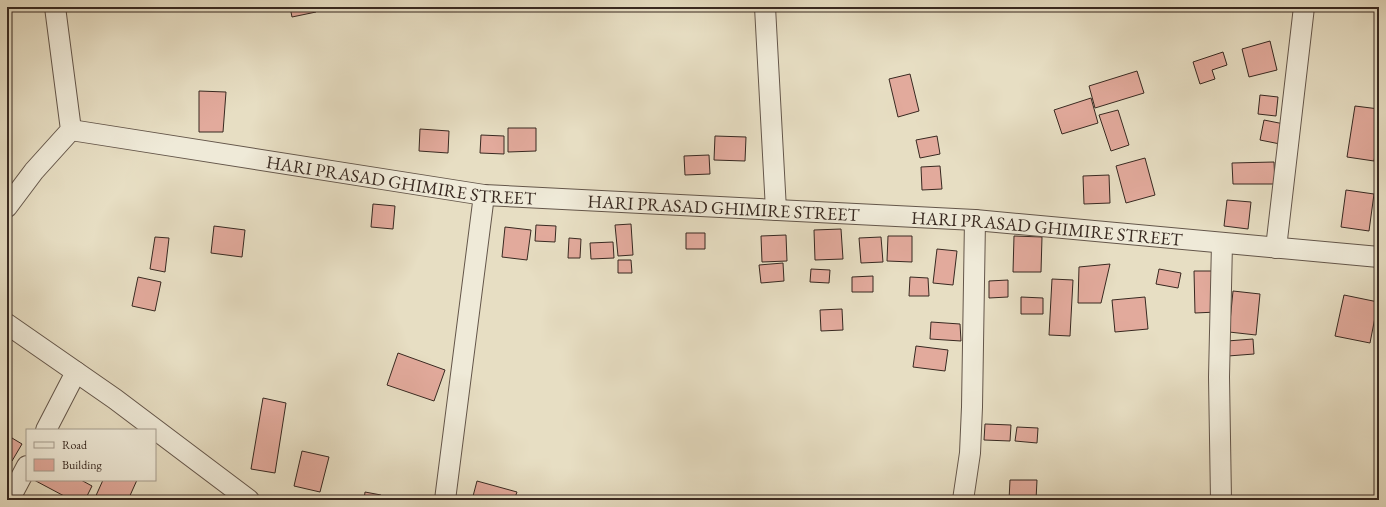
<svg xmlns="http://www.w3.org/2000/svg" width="1386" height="507" viewBox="0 0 1386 507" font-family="'EB Garamond',serif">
<rect width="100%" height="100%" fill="#e7dec3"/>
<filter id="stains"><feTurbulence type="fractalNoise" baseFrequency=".005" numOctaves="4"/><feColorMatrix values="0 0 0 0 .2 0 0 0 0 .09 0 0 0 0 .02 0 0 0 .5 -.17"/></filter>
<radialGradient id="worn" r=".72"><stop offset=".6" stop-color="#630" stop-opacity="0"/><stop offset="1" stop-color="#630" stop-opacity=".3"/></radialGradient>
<path fill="#e2aa9c" stroke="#382921" d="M290 7H315L316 12 292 17Z
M1270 41 1277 70 1249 77 1242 49Z
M1223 52 1227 65 1212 70 1215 79 1200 84 1193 62Z
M1137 71 1144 93 1095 108 1089 86Z
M910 74 919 111 898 117 889 79Z
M199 91 226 92 223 132H199Z
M1260 95 1278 97 1276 116 1258 114Z
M1091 98 1098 123 1062 134 1054 110Z
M1355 106 1379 109V131L1374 161 1347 157Z
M1118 110 1129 145 1111 151 1099 115Z
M1264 120 1284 124 1280 144 1260 140Z
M508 128H536V151L508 152Z
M420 129 449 131 448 153 419 151Z
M481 135 504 136V154L480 153Z
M715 136 746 137 745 161 714 160Z
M937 136 940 154 920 158 916 140Z
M709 155 710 174 685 175 684 156Z
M1145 158 1155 195 1126 203 1116 166Z
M1274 162 1275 184H1233L1232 163Z
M940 166 942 189 922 190 921 167Z
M1109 175 1110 203 1084 204 1083 176Z
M1346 190 1374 194 1369 231 1341 227Z
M1227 200 1251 202 1248 229 1224 226Z
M373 204 395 206 393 229 371 227Z
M631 224 633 255 618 256 615 225Z
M536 225 556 226 555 242 535 241Z
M214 226 245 230 242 257 211 253Z
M505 227 531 230 527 260 502 257Z
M841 229 843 259 815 260 814 230Z
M686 233H705V249H686Z
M786 235 787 261 762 262 761 236Z
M888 236H912V262L887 261Z
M1014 236 1042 237 1041 272H1013Z
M155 237 169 238 165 272 150 269Z
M881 237 883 262 861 263 859 238Z
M569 238 581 239 580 258H568Z
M613 242 614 258 591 259 590 243Z
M937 249 957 251 953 285 933 283Z
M618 260H631L632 273H618Z
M783 263 784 281 761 283 759 265Z
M1110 264 1101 303H1078L1079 267Z
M811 269 830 270 829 283 810 282Z
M1159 269 1181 273 1178 288 1156 284Z
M1194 271H1216L1217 312 1195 313Z
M873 276V292H852V277Z
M138 277 161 282 155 311 132 306Z
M910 277 928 278 929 296H909Z
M1052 279 1073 280 1070 336 1049 335Z
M1008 280V297L989 298V281Z
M1233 291 1260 294 1256 335 1229 332Z
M1344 295 1378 302 1370 343 1335 336Z
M1021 297 1043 298V314H1021Z
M1145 297 1148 329 1115 332 1112 300Z
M842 309 843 330 821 331 820 310Z
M931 322 960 324 961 341 930 339Z
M1253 339 1254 354 1228 356 1227 341Z
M916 346 948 350 945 371 913 367Z
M398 353 445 370 434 401 387 385Z
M263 398 286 403 275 473 251 469Z
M985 424 1011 425 1010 441 984 440Z
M1017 427 1038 428 1037 443 1015 441Z
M7 435 22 444 12 461 7 458Z
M302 451 329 457 320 492 294 486Z
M34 480H81L92 486 85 500H64L66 497Z
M103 480H137L128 500H94Z
M1010 480H1037L1036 500H1009Z
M477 481 517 492 514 500H472Z
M365 492 381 495 380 500H364Z"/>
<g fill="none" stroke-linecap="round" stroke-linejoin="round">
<g stroke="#64564a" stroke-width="22">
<g id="street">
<path d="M765 7 776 210"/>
<path id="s1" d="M71 130 484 195 975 220 1379 257"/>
<path d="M7 207 34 171 71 130 55 7"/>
<path d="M1276 248 1304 7"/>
<path d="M7 324 115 399 249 500"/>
<path d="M46 430 76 372"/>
<path d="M9 500 27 466"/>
<path d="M445 500 484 195"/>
<path d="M963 500 970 453 972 407 975 220"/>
<path d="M1221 500 1219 377 1222 243"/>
</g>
</g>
<use href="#street" stroke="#efead8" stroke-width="20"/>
</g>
<g text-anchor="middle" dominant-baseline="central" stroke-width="3.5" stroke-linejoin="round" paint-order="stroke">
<g font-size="18" fill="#382921" stroke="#efead8">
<text stroke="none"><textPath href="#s1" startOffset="334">HARI PRASAD GHIMIRE STREET</textPath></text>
<text stroke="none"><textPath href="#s1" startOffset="658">HARI PRASAD GHIMIRE STREET</textPath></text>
<text stroke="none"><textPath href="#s1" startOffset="982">HARI PRASAD GHIMIRE STREET</textPath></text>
</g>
</g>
<rect width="1386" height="507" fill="none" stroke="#e7dec3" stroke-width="24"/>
<rect x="8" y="8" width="1370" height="491" fill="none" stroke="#382921" stroke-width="2"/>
<rect x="12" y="12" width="1362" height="483" fill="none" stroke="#382921"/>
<rect x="26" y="429" width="130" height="52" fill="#efead8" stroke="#a69d8f"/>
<rect x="34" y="442" width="20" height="6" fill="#efead8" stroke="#a69d8f"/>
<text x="62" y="449" font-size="12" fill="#382921">Road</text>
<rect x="34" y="459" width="20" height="12" fill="#e2aa9c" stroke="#a69d8f"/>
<text x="62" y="469" font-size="12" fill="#382921">Building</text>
<rect width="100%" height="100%" filter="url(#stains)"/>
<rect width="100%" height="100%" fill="url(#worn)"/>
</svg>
